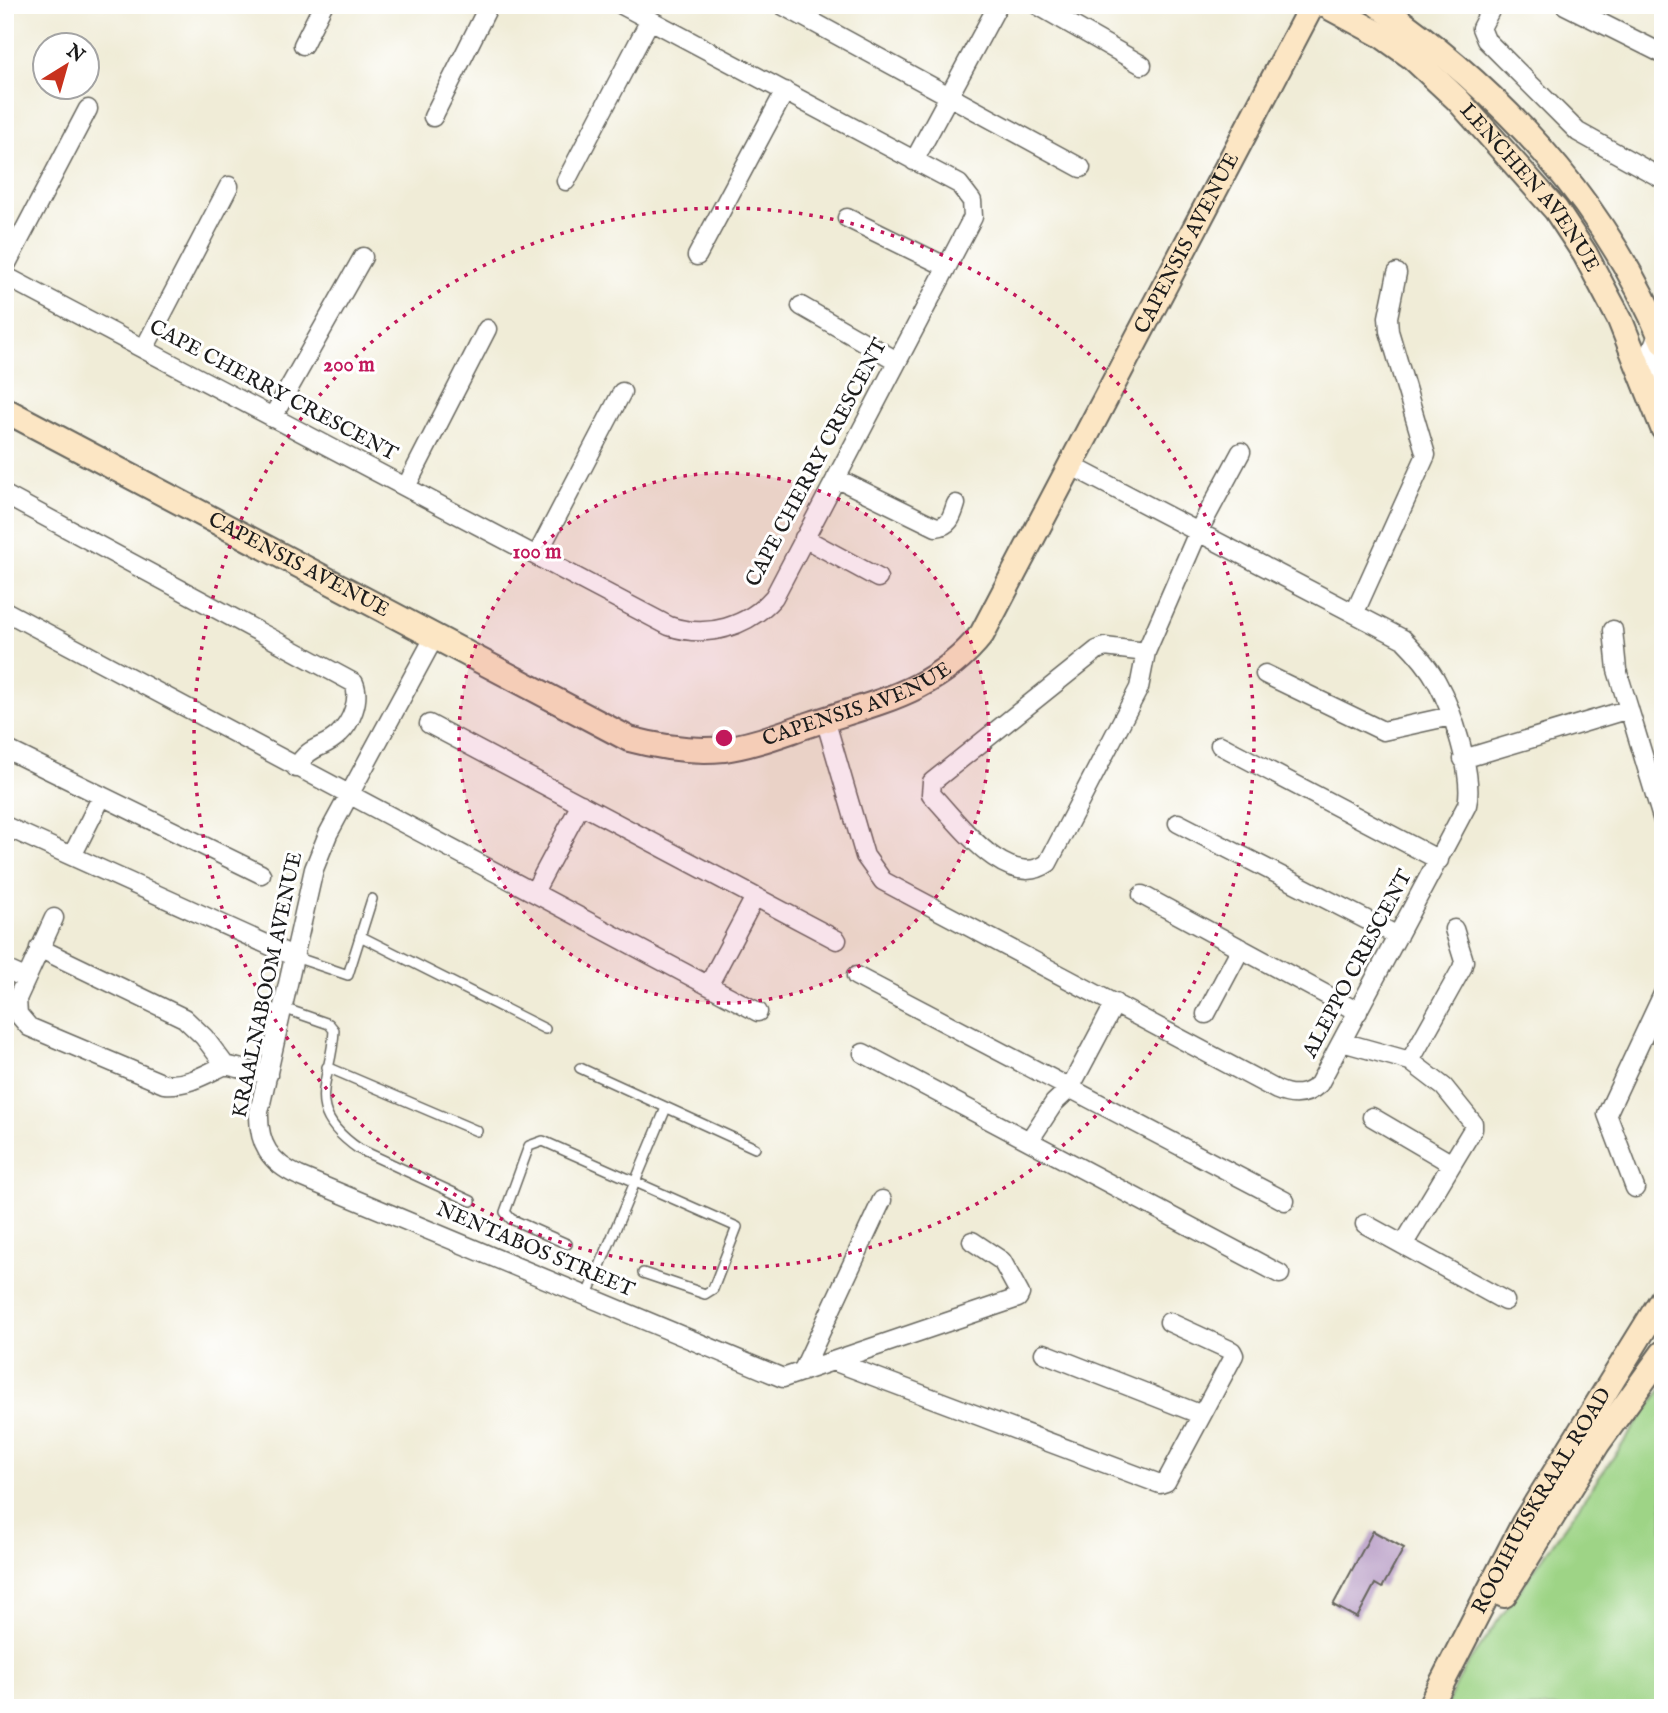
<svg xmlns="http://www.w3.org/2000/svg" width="1668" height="1713" viewBox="0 0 1668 1713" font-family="'IM FELL English',serif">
<rect width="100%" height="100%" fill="#fff"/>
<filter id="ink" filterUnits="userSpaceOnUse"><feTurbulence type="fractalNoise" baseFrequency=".0143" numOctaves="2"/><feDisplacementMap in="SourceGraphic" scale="14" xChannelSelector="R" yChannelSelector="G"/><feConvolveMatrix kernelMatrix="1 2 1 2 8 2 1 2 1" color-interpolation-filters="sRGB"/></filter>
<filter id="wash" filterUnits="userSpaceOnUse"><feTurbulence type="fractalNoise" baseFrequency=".00686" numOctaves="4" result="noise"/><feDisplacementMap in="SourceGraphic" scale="28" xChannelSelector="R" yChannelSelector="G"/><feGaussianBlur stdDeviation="1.57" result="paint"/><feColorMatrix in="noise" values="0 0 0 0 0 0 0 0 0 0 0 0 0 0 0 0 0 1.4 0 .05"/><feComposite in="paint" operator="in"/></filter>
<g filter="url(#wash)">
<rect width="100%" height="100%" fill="#f0ecd7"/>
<path fill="#9ed486" stroke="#5d7851" stroke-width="2" d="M1663 1387V1708H1445L1464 1669Z"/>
<g id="blocks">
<path fill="#b79cc5" d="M1373 1531 1404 1548 1382 1588 1375 1584 1357 1618 1333 1605Z"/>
</g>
</g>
<g filter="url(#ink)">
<use href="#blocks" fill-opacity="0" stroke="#66655d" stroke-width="2"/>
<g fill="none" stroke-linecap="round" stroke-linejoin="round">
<g stroke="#66655d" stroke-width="12">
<path id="lane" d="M360 936 545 1029
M295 957 348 975 372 899
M283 1008 329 1024 334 1030C332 1083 300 1108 359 1149L471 1201
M327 1067 477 1131
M580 1068 755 1148
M567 1244 511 1219 505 1212 529 1146 543 1141 737 1227 713 1289 705 1294 643 1273
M587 1297 666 1108"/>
</g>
<g stroke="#66655d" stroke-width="21">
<path id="street" d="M782 5 1081 168
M1037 5 1142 65
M1493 5 1481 28 1486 40 1578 132 1663 179
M1565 5 1663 54
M303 45 323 5
M433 117 489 5
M914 161 998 5
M566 181 650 20
M847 218 947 267
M697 256 785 91
M5 267 88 109
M5 276 669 626C707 639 748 627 774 597L973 217 972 201 959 184 622 5
M801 306 897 361
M144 349 229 186
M1651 390 1653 347 1660 329
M272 418 363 257
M836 478 936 527C950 526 952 516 956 504
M406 487 487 329
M5 495 354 683C361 699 351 723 339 734 323 750 311 743 296 768
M804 538 878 578
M537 555 622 392
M5 611 758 1012
M1355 612 1426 455 1389 331 1388 317 1397 273
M1613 630 1617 670 1629 709
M435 636 328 834 314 869 259 1112C258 1144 270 1163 299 1176L783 1378 1018 1298 1020 1294 1002 1261 972 1241
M1146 652 1105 647 1097 650 932 782 931 794C957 821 1007 892 1048 863L1139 688 1146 652 1199 530 1241 452
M1265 674 1383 731 1451 716
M825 719 865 856 883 881 1277 1090C1293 1097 1306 1096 1319 1084L1467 805C1474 775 1452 709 1437 682 1429 667 1415 651 1403 639L1072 466
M429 724 837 940
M1220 745 1439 860
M8 750 261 874
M1463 759 1629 709 1663 821
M1178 823 1398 936
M5 826 295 957
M72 856 102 796
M534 892 581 804
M1142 895 1358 1012
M54 918 17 999 18 1014 29 1027 164 1084C187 1086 204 1075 225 1065
M39 948 184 1018 204 1037 225 1065 268 1075
M5 969 25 978
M856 976 1285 1201
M709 984 755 897
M1206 1014 1241 948
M1342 1042 1410 1061 1444 1087 1473 1123V1129L1403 1245
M863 1053 1280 1274
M1410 1061 1462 968 1464 961 1454 929
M1372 1117 1452 1164
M1029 1141 1054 1103 1070 1088 1115 1003
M1635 1188 1607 1114 1663 994
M1365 1224 1505 1301
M1044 1353 1202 1415
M833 1361 1160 1484 1166 1482 1234 1355 1232 1351 1169 1322
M802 1372 882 1200"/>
</g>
<g stroke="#66655d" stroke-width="28">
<g id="secondary">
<path id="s1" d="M1325 5 1381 35 1412 57 1457 99 1556 210 1585 254 1620 320 1663 428"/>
<path d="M1378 5C1502 92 1604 200 1663 342"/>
<path id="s2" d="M5 410 629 739C659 747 693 752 724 749 754 745 783 733 811 724 877 702 936 692 982 634L1312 5"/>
<path d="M1504 1595 1598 1443 1663 1353"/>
<path id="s3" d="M1429 1708 1524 1523 1663 1298"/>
</g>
</g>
<use href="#lane" stroke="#fff" stroke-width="9"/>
<use href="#street" stroke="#fff" stroke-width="18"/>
<use href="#secondary" stroke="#fce6c4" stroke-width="24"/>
</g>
</g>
<circle cx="724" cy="738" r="265" fill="#c2185b" fill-opacity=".12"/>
<g fill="none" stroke="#c2185b" stroke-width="3.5" stroke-dasharray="3.5 7">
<circle cx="724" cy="738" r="265"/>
<circle cx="724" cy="738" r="530"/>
</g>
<g text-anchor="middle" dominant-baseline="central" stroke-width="6" stroke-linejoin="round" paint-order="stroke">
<g font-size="21" fill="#1c1c1c" stroke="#fff">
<text stroke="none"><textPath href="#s1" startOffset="278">LENCHEN AVENUE</textPath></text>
<text stroke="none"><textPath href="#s2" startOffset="1530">CAPENSIS AVENUE</textPath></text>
<text transform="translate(273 391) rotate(28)">CAPE CHERRY CRESCENT</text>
<text transform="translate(817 463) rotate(-62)">CAPE CHERRY CRESCENT</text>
<text stroke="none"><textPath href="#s2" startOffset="332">CAPENSIS AVENUE</textPath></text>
<text stroke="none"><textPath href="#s2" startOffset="942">CAPENSIS AVENUE</textPath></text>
<text transform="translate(1358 964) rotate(-62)">ALEPPO CRESCENT</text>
<text transform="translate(268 985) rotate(-78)">KRAALNABOOM AVENUE</text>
<text transform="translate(535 1250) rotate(23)">NENTABOS STREET</text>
<text stroke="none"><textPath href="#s3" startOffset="236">ROOIHUISKRAAL ROAD</textPath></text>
</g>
</g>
<circle cx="724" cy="738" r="10" fill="#c2185b" stroke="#fff" stroke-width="3.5"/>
<g font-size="21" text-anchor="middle" font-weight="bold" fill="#c2185b" stroke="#fff" stroke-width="6" stroke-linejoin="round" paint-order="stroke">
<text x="349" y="371">200 m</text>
<text x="537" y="558">100 m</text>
</g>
<rect width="1668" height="1713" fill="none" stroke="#fff" stroke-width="28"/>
<g transform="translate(66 66) rotate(37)"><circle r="33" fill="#ffffff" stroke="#a4a4a4" stroke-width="2"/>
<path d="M0-5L12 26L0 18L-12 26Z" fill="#c8321e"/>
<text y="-10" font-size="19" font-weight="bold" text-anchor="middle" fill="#1c1c1c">N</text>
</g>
</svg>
